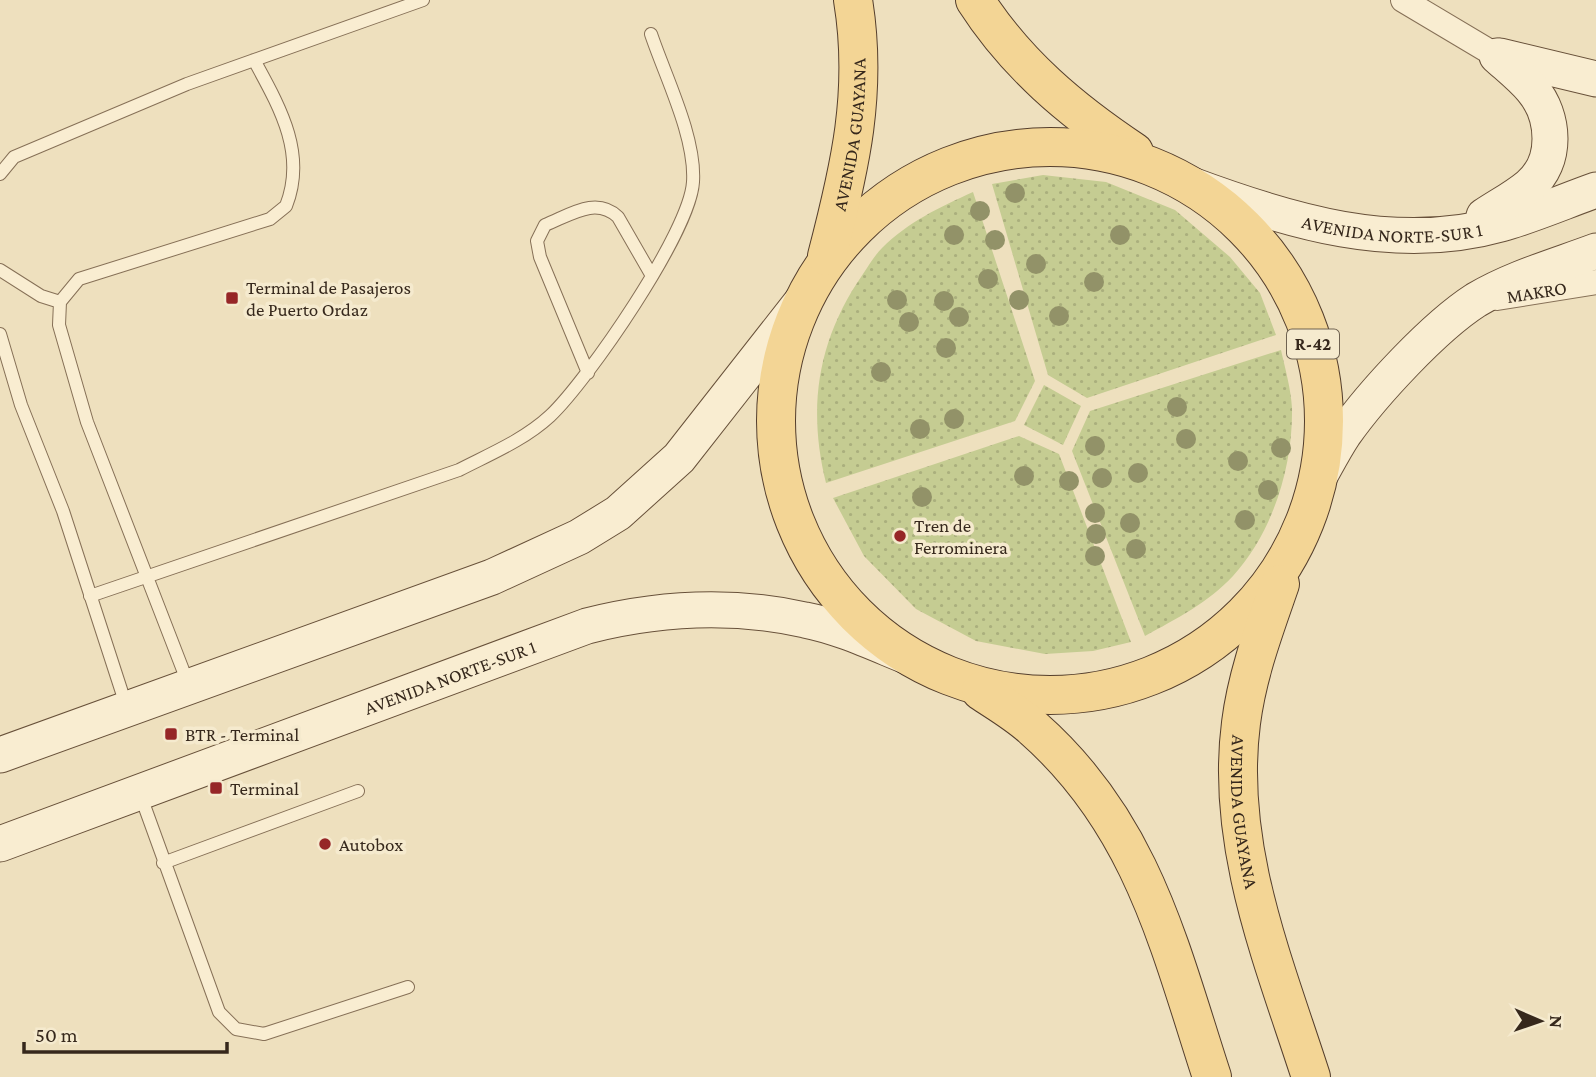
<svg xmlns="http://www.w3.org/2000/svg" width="1596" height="1077" viewBox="0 0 1596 1077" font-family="'Crimson Pro',serif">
<defs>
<pattern id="park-dots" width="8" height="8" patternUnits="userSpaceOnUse" patternTransform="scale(1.75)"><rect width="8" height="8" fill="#c5cc92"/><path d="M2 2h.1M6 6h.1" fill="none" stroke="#aaaf7d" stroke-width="1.8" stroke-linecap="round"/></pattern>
</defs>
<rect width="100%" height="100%" fill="#eee0be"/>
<path fill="url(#park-dots)" d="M1043 175 1106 182 1175 210 1230 257 1260 293 1276 335 1087 398 1048 375 992 184Z
M973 192 1035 381 1015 421 826 483C807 406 818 339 863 274 869 265 875 255 882 248 908 222 940 207 973 192Z
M1281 350C1285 368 1291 389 1292 408 1293 466 1273 532 1233 576 1209 602 1176 619 1145 636L1072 451 1090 411Z
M1044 385 1081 406 1063 445 1024 425Z
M1019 436 1059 454 1131 642 1093 651 1045 654 976 641 916 609 864 556 833 498Z"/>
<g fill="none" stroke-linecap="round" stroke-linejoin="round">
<g stroke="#867057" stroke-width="14">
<path id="service" d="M0 174 14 157 187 84 423 0
M0 270 41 296 60 302
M0 334 21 405 63 511 127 708
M588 373 540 257 537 241 545 225C570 215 596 196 618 217L652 276
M90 596 459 470C490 454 524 440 550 416 588 380 690 232 693 182 696 137 665 76 651 34
M188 683 87 422 59 325 60 302 79 279 270 219 286 206C307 153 279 106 254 60
M140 794 219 1012 236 1029 264 1034 408 987
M163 863 358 791"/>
</g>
<g stroke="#867057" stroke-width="26">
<g id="minor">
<path d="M1403 0 1497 56"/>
<path id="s1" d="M1497 298 1596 282"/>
</g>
</g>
<g stroke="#68513a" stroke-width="37">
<g id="secondary">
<path d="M1500 56 1596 79"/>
<path id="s2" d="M1189 184C1288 221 1395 254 1501 224 1533 215 1565 201 1596 190"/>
<path d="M1484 216C1499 206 1516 197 1529 186 1558 162 1555 116 1532 89 1522 77 1508 66 1497 56"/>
<path d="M1317 481C1326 465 1334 449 1344 434 1373 393 1434 327 1476 300 1513 278 1556 266 1596 251"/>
<path d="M0 755 492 577 579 537 618 513 679 458 806 296"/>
<path id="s3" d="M0 844 587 626C658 608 733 604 805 620 841 627 876 644 911 658"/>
</g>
</g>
<g stroke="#543e2c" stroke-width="40">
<g id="primary">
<path d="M975 0C1016 64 1071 110 1134 152"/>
<circle cx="1050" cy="421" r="274"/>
<path id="s4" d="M827 256C850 168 868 91 853 0"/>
<path id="s5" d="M1280 584C1264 630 1247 675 1241 723 1225 846 1274 962 1311 1077"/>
<path d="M981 691C999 703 1018 714 1033 728 1142 824 1169 945 1212 1077"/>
</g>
</g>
<use href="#service" stroke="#f9edd1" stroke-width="12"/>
<use href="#minor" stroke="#f9edd1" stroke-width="24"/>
<use href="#secondary" stroke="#f9edd1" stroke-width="35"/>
<use href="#primary" stroke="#f3d595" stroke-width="38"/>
</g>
<g fill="#929268">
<circle cx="1015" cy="193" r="10"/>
<circle cx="980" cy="211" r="10"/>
<circle cx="954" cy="235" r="10"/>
<circle cx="1120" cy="235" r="10"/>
<circle cx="995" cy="240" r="10"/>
<circle cx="1036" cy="264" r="10"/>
<circle cx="988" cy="279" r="10"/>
<circle cx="1094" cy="282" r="10"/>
<circle cx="897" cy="300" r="10"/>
<circle cx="1019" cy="300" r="10"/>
<circle cx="944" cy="301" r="10"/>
<circle cx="1059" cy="316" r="10"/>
<circle cx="959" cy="317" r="10"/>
<circle cx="909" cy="322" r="10"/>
<circle cx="946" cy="348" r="10"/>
<circle cx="881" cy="372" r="10"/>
<circle cx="1177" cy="407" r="10"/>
<circle cx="954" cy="419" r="10"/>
<circle cx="920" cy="429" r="10"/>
<circle cx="1186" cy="439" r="10"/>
<circle cx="1095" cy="446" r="10"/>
<circle cx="1281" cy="448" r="10"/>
<circle cx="1238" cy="461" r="10"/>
<circle cx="1138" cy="473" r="10"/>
<circle cx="1024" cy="476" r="10"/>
<circle cx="1102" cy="478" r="10"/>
<circle cx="1069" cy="481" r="10"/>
<circle cx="1268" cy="490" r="10"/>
<circle cx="922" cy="497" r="10"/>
<circle cx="1095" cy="513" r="10"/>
<circle cx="1245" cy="520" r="10"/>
<circle cx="1130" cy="523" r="10"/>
<circle cx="1096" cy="534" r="10"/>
<circle cx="1136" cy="549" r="10"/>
<circle cx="1095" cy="556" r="10"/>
</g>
<g fill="#962627" stroke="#f5eace" stroke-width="2.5">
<rect x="225" y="291" width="14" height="14" rx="3.5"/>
<circle cx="900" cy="536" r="7"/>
<rect x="164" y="727" width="14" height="14" rx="3.5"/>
<rect x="209" y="781" width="14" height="14" rx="3.5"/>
<circle cx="325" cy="844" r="7"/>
</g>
<g text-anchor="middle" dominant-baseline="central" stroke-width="7" stroke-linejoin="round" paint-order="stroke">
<rect fill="#f5eace" stroke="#6f6251" stroke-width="2" x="1287" y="329.5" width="52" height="29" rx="5"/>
<g font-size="18" font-weight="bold" fill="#36281c">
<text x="1313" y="344">R-42</text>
</g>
<g font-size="19" fill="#36281c" stroke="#f5eace">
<text stroke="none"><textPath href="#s4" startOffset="124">AVENIDA GUAYANA</textPath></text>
<text stroke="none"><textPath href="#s2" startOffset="210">AVENIDA NORTE-SUR 1</textPath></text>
<text stroke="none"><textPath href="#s1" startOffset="40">MAKRO</textPath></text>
<text stroke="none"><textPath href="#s3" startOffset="480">AVENIDA NORTE-SUR 1</textPath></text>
<text stroke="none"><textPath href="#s5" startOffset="234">AVENIDA GUAYANA</textPath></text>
</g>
<g font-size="19" fill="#36281c" stroke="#f5eace" text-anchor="start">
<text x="246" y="287">Terminal de Pasajeros<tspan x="246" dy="22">de Puerto Ordaz</tspan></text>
<text x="914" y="525">Tren de<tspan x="914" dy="22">Ferrominera</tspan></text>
<text x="185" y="734">BTR - Terminal</text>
<text x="230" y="788">Terminal</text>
<text x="339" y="844">Autobox</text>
</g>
</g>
<g transform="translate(1540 1021) rotate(92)" stroke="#f5eace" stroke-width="5" paint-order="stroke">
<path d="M0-5L12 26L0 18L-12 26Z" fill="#36281c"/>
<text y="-10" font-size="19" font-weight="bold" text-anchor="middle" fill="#36281c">N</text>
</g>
<path d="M24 1042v10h203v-10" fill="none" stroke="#36281c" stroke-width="3.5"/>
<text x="35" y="1042" font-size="21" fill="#36281c" stroke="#f5eace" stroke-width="5" paint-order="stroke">50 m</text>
</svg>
